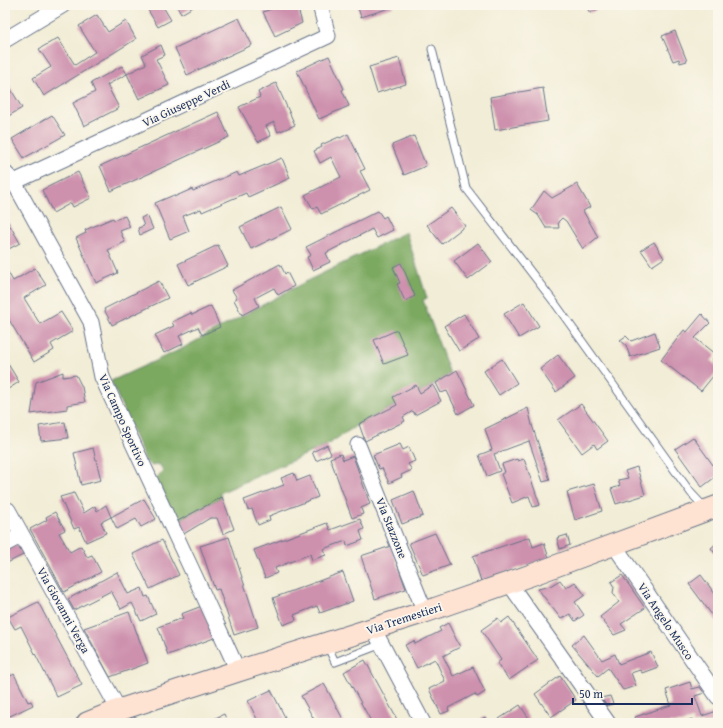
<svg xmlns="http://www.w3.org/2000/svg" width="723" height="728" viewBox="0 0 723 728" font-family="'Gentium Book Plus',serif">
<rect width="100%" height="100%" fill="#fbf7ec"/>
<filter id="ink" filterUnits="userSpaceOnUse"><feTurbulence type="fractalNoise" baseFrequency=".025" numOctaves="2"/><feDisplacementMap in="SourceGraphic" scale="8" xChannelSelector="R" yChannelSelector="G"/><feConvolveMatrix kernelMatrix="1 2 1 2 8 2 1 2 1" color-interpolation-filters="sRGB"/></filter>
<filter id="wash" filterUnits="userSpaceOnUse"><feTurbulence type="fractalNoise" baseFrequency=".012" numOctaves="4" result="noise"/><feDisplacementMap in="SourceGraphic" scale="16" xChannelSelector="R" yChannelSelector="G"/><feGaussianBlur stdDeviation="0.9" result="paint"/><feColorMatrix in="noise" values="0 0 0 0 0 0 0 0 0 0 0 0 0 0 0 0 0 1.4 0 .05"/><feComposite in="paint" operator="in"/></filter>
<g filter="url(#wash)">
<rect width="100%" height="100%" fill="#f2edd6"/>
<path fill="#7ca961" stroke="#4c6c60" d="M406 232 427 298 423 300 450 374 420 393 359 424 327 445 220 493 222 497 176 522 156 483 157 478 163 470 159 464 152 466 146 462 111 381 181 349 305 282Z"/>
<g id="blocks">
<path fill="#cd90ad" d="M145 5H162L171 20 158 27Z
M176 5H192L193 7 181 14Z
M269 5H297L302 23 275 36 263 12 271 9Z
M357 5H392L393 7 361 17Z
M585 5H605L590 13Z
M97 15 108 32 126 21 136 39 44 96 33 78 51 67 39 49 58 38 75 65 95 52 79 26Z
M239 18 252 45 187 75 175 48Z
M675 31 687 61 680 63 679 59 673 61 662 36Z
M161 45 165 55 156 59 169 85 139 99 127 74 146 64 142 55Z
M329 56 344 89 342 90 349 106 319 119 297 71Z
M399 58 406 84 377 93 369 67Z
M122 66 127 74 107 85 119 108 84 126 73 103 95 92 91 83Z
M276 83 295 125 278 132 274 122 266 126 271 136 258 142 239 107 260 97 258 92Z
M9 86 22 108 5 118V88Z
M543 88 548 121 495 130 490 97Z
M218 112 229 137 111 191 100 166Z
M52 115 65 135 24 158 12 139Z
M348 134 365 169 360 171 370 190 321 214 317 207 313 209 305 195 341 177 331 157 320 163 314 151 322 147 321 145 339 137 340 138Z
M414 136 426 166 404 175 392 145Z
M282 158 290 178 248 197 246 193 202 212 201 209 183 216 189 231 170 239 155 203 174 195V197L192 189 193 191 237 172 239 176Z
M78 172 91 198 73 207 71 203 53 213 42 190Z
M577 184 590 207 583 211 598 237 583 249 566 221 562 218 558 222 559 228H546L538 215 531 210 544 191 552 198Z
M281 207 292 229 251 249 240 227Z
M451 208 465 226 442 244 427 225Z
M378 211 383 218 386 216 393 230 377 238 372 229 326 253 330 262 313 270 307 257 311 255 306 247Z
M147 215 153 229 140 235 138 228 144 226 141 218Z
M125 216 130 227 120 231 125 242 108 250 118 273 96 283 76 238 86 233 85 230 113 218 114 220Z
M8 222 20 243 5 251V224Z
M654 242 664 258 652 266 641 250Z
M478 243 492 262 468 280 454 261Z
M218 245 228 266 188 285 178 264Z
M401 263 415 296 405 301 397 284 400 283 393 267Z
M280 264 285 274 287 272 294 286 278 295 274 288 255 298 259 306 242 315 234 300 237 298 232 290Z
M5 267 13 281 35 268 46 285 24 298 40 324 61 312 73 331 51 344 54 350 34 362 5 313Z
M159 281 168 298 112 325 104 309Z
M524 302 539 326 519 338 504 314Z
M211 306 220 327 202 335 198 327 179 336 183 344 164 353 155 335 174 326 172 322 191 313 192 315Z
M464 314 479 339 459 351 444 326Z
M702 314 710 323 695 338 716 355 711 361 718 367V370L701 391 661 360 684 330 687 332Z
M397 330 408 355 384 364 374 340Z
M655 332 660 347 630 357 626 345 620 340 626 336 631 341Z
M558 355 575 378 556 392 540 369Z
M5 359 19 382 5 391Z
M502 359 517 383 499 395 484 371Z
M457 370 474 405 458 414 447 391 441 393 436 383Z
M63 372V377L76 375 82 387 85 402 67 405V409L31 414 36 382Z
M416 385 420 393 433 385 441 401 415 415 413 411 403 417 405 421 365 441 359 424 397 405 393 397Z
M581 404 608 441 597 449 594 444 582 453 558 420Z
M528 408 532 425 550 480 543 482 529 441 494 454 500 471 487 476 479 455 492 450 485 429Z
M65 422 68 438 41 441 39 426Z
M693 437 718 472V475L702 487 675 449Z
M400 444 403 450 409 447 415 461 408 464 412 470 401 475 402 477 389 483 382 468 379 469 373 455Z
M327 445 331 454 316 461 312 452Z
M93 448 101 480 81 485 74 453Z
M341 454 343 460 353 456 370 504 361 508 363 514 352 518 330 458Z
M517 459 518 461 524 459 540 505 533 507 529 496 512 503 501 474 505 472 502 464Z
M637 467 645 495 616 504 611 489 620 486 618 480 628 478 625 471Z
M294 473 297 481 310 476 318 497 269 516 270 520 258 525 252 509 248 510 244 500 284 485 281 478Z
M594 484 602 511 575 520 567 492Z
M414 491 423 516 402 524 393 500Z
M74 493 84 513 95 506 97 511 106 505 111 517 144 499 156 519 141 527 136 519 117 529 111 517 101 522 106 533 86 542 79 527 74 529 60 497Z
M222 497 234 529 223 534 217 518H210L182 535 176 522Z
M55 512 65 530 59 533 70 552 81 546 87 557 92 555 101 572 64 592 30 529 47 520 46 517Z
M360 519 364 529 360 531 363 540 347 546 346 541 323 549 326 555 312 560 310 554 275 568 277 573 265 578 254 550 327 523 330 530Z
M435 533 450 565 423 575 409 543Z
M567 535 570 545 560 549 557 538Z
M229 537 258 627 234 635 219 589 215 590 200 546Z
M530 537 533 547 544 543 549 558 481 581 473 556Z
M162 540 179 575 150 589 133 554Z
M718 542V558L711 548Z
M17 544 23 555 5 564V550Z
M391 546 406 589 375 599 361 556Z
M117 572 128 594 142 588 145 597 148 596 156 614 141 621 132 603 121 609 111 591 74 610 68 599Z
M343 572 353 601 320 613 317 606 294 615 296 620 283 625 273 598Z
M622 575 645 608 621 624 626 630 614 635 600 617 619 602 613 593 614 587 611 582Z
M701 575 718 598V623L689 584Z
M560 580 566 588 575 582 585 595 575 602 584 615 575 621 570 614 561 619 538 589 550 586Z
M38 602 82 685 57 697 21 626 15 629 8 617Z
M202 606 214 638 168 655 158 627 183 618 181 614Z
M129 612 148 663 110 677 84 628Z
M509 617 538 660 509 680 497 663 501 660 481 630 498 618 501 623Z
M448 623 460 647 443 656 453 676 473 667 485 692 477 697 475 694 448 708 449 711 441 714 429 689 445 681 435 659 417 668 405 645 414 641 415 644 441 631 439 628Z
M584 635 602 660 615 654 619 664 651 652 658 667 642 673 640 670 631 673 636 686 623 690 608 668 598 676 572 645Z
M365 660 399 723H372L344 672Z
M5 664 11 676 14 674 28 702 31 701 33 705 8 717 5 712Z
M560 676 576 700 551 717 535 694Z
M690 682 692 689 700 687 704 693 695 696 702 716 717 711 718 714V723H693L692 719 681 723H637L635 717 671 705 666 690Z
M324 684 327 689 345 723H316L301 696Z
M271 690 288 723H259L248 701Z
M610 696 613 704 607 706 601 698Z
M520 705 532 723H501L499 719Z
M224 714 228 723H205Z
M485 717 489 723H474Z"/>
</g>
</g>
<g filter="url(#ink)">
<use href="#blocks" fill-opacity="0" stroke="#667288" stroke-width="1"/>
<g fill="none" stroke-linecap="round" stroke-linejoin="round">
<g stroke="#667288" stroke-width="9">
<path id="lane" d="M432 49 466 188 554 302 691 493 705 508
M327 645 335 662 382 644"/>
</g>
<g stroke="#667288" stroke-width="17">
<path id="street" d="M5 40 63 5
M5 173 14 182 91 322 102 377 197 581 238 671
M14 182 328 36 320 5
M358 445 425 612
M8 510 119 710
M5 544 22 535
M614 545 718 697
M509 583 608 723
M373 628 423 723"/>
</g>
<g stroke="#667288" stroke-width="23">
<path id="secondary" d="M87 723 119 710 238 671 425 612 534 574 718 506"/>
</g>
<use href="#lane" stroke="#fff" stroke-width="7"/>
<use href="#street" stroke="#fff" stroke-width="15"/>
<use href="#secondary" stroke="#fee3d2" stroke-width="21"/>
</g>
</g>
<g text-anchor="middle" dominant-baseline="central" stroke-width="3.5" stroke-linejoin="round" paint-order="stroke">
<g font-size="12" fill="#1b2f5e" stroke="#fbf7ec">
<text transform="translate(186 103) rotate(-25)">Via Giuseppe Verdi</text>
<text transform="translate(123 420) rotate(66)">Via Campo Sportivo</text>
<text transform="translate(392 528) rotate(68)">Via Stazzone</text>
<text transform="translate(64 610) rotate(61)">Via Giovanni Verga</text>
<text transform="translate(404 618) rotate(-18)">Via Tremestieri</text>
<text transform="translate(666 621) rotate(56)">Via Angelo Musco</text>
</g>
</g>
<rect width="723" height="728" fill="none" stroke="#fbf7ec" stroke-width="20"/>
<path d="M573 698v6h119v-6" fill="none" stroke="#1b2f5e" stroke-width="2"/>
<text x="579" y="698" font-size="12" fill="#1b2f5e" stroke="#fbf7ec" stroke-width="3" paint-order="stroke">50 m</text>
</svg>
